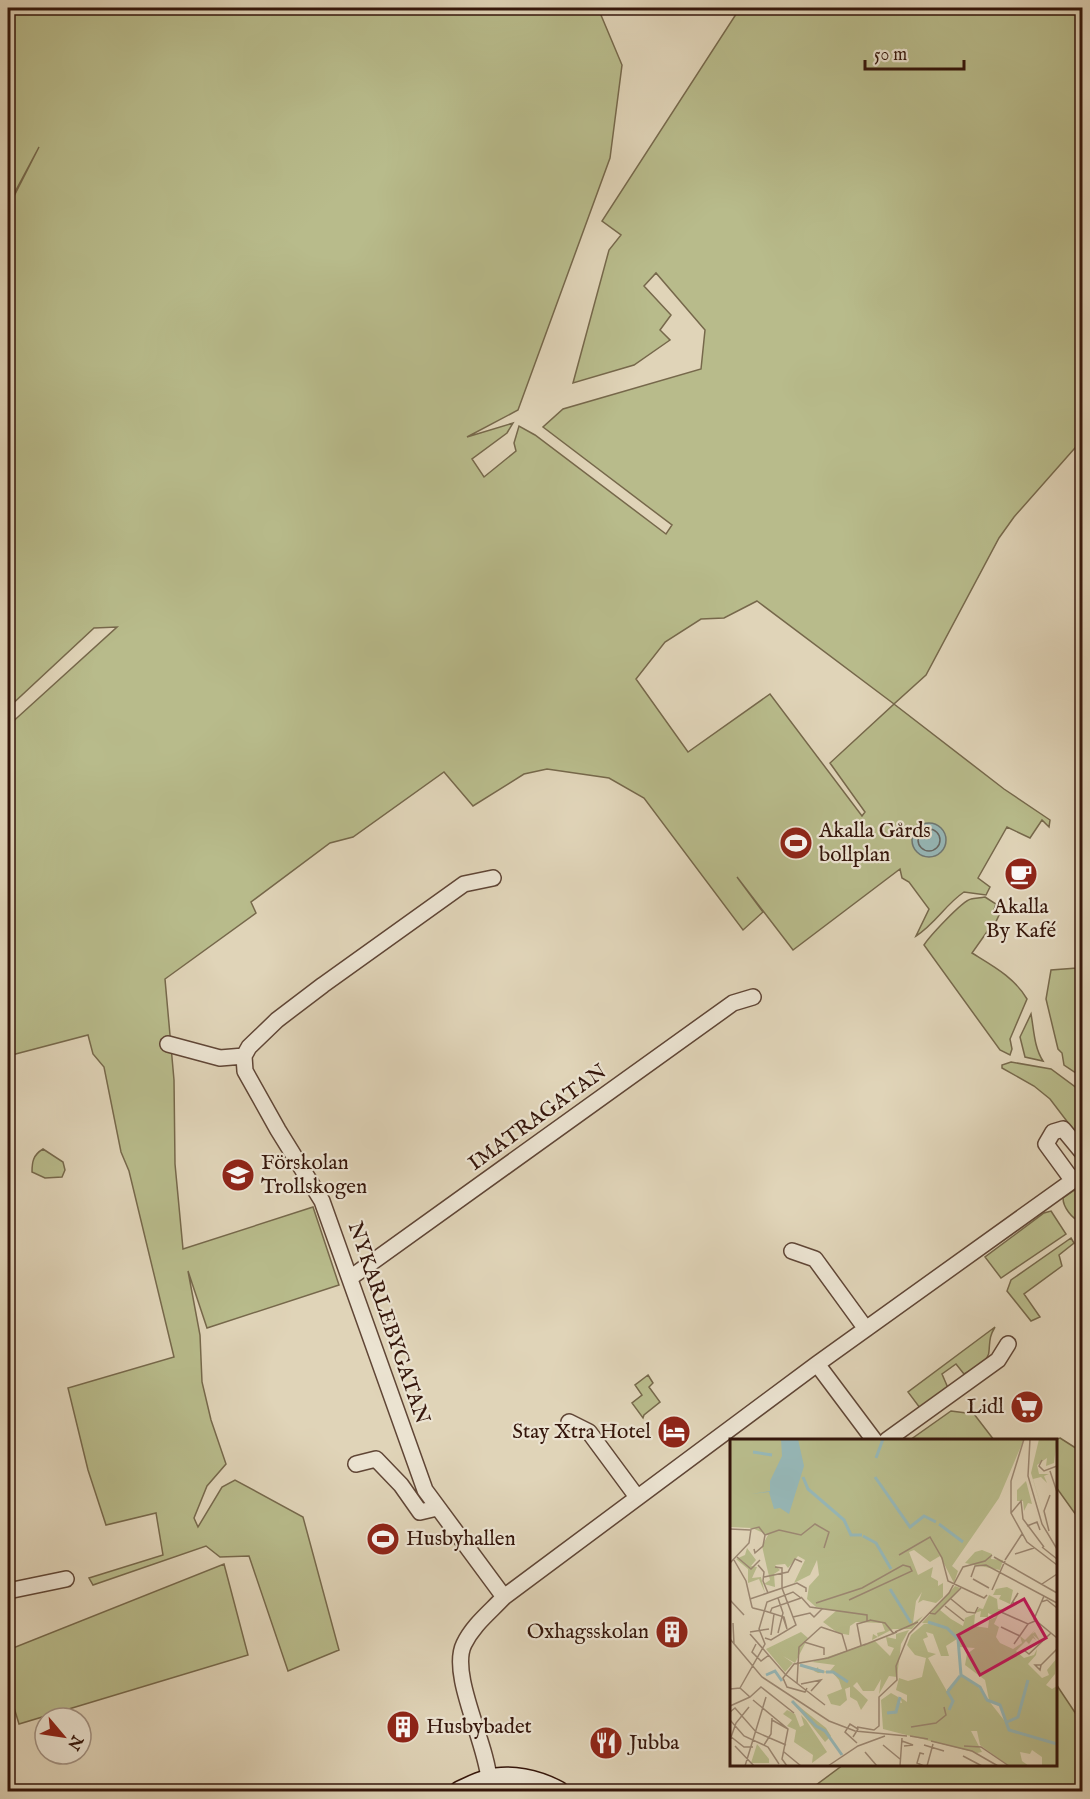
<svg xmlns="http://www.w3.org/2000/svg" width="1090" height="1799" viewBox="0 0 1090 1799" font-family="'IM FELL English',serif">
<rect width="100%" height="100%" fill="#e0d4b8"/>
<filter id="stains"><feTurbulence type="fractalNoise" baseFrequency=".00333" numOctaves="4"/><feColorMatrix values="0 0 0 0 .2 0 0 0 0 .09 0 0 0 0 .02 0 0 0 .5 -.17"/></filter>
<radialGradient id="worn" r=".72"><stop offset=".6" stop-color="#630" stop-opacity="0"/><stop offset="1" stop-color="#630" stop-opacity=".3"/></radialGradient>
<path fill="#b8bb8b" stroke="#76684b" stroke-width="1.5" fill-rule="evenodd" d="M8 8H598L622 65 610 158 518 410 467 437 513 423 507 433 472 459 484 477 516 451 514 443 519 426 535 435 666 534 672 525 543 427 563 409 701 369 705 330 656 273 644 286 671 315 660 330 670 340 634 365 573 383 609 250 621 235 602 221 740 8H1082V440L1014 517 999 538 926 675 894 704 1004 789 1050 820 1049 827 1042 820 1030 838 1007 827 978 878 990 887 986 895 964 892C946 904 935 924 916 936L929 909 909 882 902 878 900 869 793 950 737 877 763 912 743 930 644 798 609 778 547 769 524 774 473 806 444 772 353 837 330 843 251 902 256 913 165 979 174 1080 175 1164 183 1249 313 1207 339 1285 207 1328 188 1271 200 1335 202 1382 211 1420 226 1464 207 1486 194 1518 198 1527 222 1487 235 1480 303 1517 339 1650 288 1671 249 1556 220 1557 206 1546 93 1585 89 1578 163 1555 156 1513 106 1525 88 1470 68 1388 174 1357 129 1171 121 1152 104 1067 93 1054 88 1035 8 1056V726L117 627 94 628 8 708V208L39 147 8 205ZM757 601 894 704 830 763 865 812 862 816 770 694 688 752 636 679 665 642 701 619 724 618Z
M985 897 996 904 994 910 1000 913 992 930 989 929 972 953C993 966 1014 977 1027 999L1010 1039 1012 1049 1010 1055 1000 1050 924 945C929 937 962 901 971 899 975 898 980 898 985 897Z
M1082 957V1077L1064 1065 1062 1053 1058 1049 1046 999 1051 970 1077 968Z
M1031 1014C1034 1030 1034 1047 1043 1061L1025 1057 1020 1037Z
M1011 1062 1051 1069 1082 1092V1141L1050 1099 1034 1086 1002 1068V1065Z
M43 1149 63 1162 65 1170 62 1177 45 1178 32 1172C32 1162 33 1155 43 1149Z
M1082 1185V1221L1081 1222C1072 1219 1063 1207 1063 1198Z
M1051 1211 1066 1234 1001 1278 985 1257 1044 1213Z
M1071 1238 1074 1243 1059 1255 1062 1266 1024 1294 1040 1317 1031 1321 1007 1291 1011 1280Z
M995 1327C989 1337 990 1341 989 1351 989 1362 972 1369 964 1374L956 1364 942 1374 948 1388 920 1408 908 1392Z
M648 1375 653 1383 649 1387 660 1402 644 1415 643 1418 632 1403 642 1395 635 1385Z
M951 1411 974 1414 994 1440H910Z
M1060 1438 1082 1452 1081 1522 1056 1487 1055 1440Z
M224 1564 248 1655 19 1724 8 1688V1650Z
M1056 1684 1082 1723V1791H808L843 1765 1056 1764Z"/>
<path fill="#96b7b7" stroke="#6f7772" stroke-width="1.5" d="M912 840a17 17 0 1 1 34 0a17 17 0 1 1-34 0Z"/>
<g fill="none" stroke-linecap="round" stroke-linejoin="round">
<path stroke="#666661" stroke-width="1.5" d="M918 840a11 11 0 1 1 22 0a11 11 0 1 1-22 0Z"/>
<g stroke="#604636" stroke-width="18">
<path id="street" d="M493 878 464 884 323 985 277 1020 249 1047 244 1056 245 1071 278 1130 322 1201 425 1490 504 1597
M168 1044 220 1058 244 1056
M1073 1181 1046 1144 1053 1132 1063 1129 1082 1152
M792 1251 815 1259 866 1329
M350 1278 733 1003 753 997
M817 1364 874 1440
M569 1422 589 1432 637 1497
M887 1440 998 1360 1008 1344
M356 1464 376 1459 401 1485 420 1512 437 1508
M8 1591 66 1579
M489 1780C487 1744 449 1674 464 1644 473 1625 490 1612 504 1597L817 1364 1082 1174"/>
</g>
<g stroke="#35160b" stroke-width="24">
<path id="secondary" d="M460 1792C469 1788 478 1783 487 1781 510 1774 538 1781 558 1792"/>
</g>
<use href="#street" stroke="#ebe3d1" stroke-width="15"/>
<use href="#secondary" stroke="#ebe3d1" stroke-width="21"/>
</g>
<defs>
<g id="stadium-disc" transform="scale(1.725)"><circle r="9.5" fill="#8f2418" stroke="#ebe3d1"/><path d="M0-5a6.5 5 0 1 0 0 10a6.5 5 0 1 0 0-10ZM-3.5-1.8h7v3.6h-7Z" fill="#fff"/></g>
<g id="cafe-disc" transform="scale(1.725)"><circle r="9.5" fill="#8f2418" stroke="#ebe3d1"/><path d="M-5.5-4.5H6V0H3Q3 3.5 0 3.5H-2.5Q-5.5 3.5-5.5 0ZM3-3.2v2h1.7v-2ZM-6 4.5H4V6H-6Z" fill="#fff"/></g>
<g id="school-disc" transform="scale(1.725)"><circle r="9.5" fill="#8f2418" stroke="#ebe3d1"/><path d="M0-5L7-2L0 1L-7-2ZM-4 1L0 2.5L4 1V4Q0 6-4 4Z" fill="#fff"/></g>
<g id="supermarket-disc" transform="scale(1.725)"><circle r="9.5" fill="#8f2418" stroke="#ebe3d1"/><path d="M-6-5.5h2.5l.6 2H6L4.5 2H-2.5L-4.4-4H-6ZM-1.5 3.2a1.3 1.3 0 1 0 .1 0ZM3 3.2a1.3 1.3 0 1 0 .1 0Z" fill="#fff"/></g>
<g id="hotel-disc" transform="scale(1.725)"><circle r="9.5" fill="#8f2418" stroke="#ebe3d1"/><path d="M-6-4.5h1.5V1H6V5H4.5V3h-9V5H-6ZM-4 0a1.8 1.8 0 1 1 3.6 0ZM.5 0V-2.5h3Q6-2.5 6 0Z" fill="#fff"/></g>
<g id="building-disc" transform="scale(1.725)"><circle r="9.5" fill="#8f2418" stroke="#ebe3d1"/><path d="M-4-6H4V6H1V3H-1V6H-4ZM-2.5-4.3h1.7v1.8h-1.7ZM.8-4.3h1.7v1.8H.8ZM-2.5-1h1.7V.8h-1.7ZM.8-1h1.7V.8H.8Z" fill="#fff"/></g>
<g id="restaurant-disc" transform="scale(1.725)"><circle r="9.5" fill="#8f2418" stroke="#ebe3d1"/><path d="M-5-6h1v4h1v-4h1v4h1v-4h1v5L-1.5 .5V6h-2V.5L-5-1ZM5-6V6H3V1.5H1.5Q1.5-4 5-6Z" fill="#fff"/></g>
</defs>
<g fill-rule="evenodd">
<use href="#stadium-disc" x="796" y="843"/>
<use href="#cafe-disc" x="1021" y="874"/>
<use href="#school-disc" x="238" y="1175"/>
<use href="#supermarket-disc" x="1027" y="1407"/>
<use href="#hotel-disc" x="674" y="1432"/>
<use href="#stadium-disc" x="383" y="1539"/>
<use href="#building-disc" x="672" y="1632"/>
<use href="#building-disc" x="403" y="1727"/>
<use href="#restaurant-disc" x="606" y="1743"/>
</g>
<g text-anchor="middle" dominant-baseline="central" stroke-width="4.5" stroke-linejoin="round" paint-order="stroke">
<g font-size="21" fill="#35160b" stroke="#ebe3d1" text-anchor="start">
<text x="819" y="831">Akalla Gårds<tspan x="819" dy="24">bollplan</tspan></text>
<text x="1021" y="907" text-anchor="middle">Akalla<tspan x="1021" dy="24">By Kafé</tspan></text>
<text x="261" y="1163">Förskolan<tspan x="261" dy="24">Trollskogen</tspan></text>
<text x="1004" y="1407" text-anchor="end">Lidl</text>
<text x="651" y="1432" text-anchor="end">Stay Xtra Hotel</text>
<text x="406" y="1539">Husbyhallen</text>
<text x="649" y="1632" text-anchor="end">Oxhagsskolan</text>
<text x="426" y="1727">Husbybadet</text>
<text x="629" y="1743">Jubba</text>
</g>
<g font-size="21" fill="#35160b" stroke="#ebe3d1">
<text transform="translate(538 1118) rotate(-36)">IMATRAGATAN</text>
<text transform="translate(388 1323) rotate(71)">NYKARLEBYGATAN</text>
</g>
</g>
<g transform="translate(730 1439)">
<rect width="327" height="327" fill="#e0d4b8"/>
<path d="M0 0H294L269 59 222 127 228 132 224 144 210 117 200 123 184 111 179 113 188 136 203 128 201 138 208 142V147L213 144V158L206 164 193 161 188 164 192 153 186 162 183 184 193 177 182 190H163L142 201 143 195 148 198 147 194 155 192 152 184 126 183 120 187 119 196 108 194 93 183 106 172 86 168 77 160 79 147 89 136 87 121 80 136 64 144 75 121 68 117 58 129 55 125 45 126 50 131 44 135 45 148 34 145 40 141 37 129 34 130 37 129 32 107 38 96 22 89 0 88ZM309 0H327L324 24 316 27 317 19 307 26 309 35H319L314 37 317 44 311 38 303 40 319 94 301 34ZM296 42 302 65 298 64 294 72 293 62H287V51ZM17 109 26 121 21 127 27 128 22 139 31 138 35 154 29 140 18 144V130L6 120 15 116ZM252 111 262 115 261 120 273 121 270 131 235 124 245 113ZM225 147 230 149 210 171 221 180 233 187 235 179 245 175 244 187 258 189 259 181 266 178 258 174V178H250L251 172 245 174 249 169 253 170 259 156 267 160 268 170 277 171 270 172 264 185 269 188 266 198 270 204 283 210 292 204 290 197 295 201 305 191 302 195 305 193 310 202 303 196 306 201 303 199 299 205 296 202 286 212 294 219 304 216 307 210 306 216 298 225 312 239 319 236 317 231 327 219 325 235 316 246 322 250 327 247V327H312V318L302 311 300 315 290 313 292 322 299 327H279L250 306 247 292H241L252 313 247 314 153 290 151 261 161 254 168 258V263L172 264 170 258 177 263V256L166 251 169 239 178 242 192 238 196 219 185 216 177 206 181 196 194 185H205L192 184ZM196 193 203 195 211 217H219L216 207 227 200 230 208 245 209 237 215 235 226 255 241 259 261 271 267 277 285 248 248 231 236 217 251 219 256 198 219 206 215 198 213 193 200 198 198ZM277 148 283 151 280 165 269 160 271 156H263L266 150ZM179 191 171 205 167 238 159 237 149 255 151 240 144 252H133L127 243 123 247 138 261 131 271 127 262 120 258V248L115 250 117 261 110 267 101 265 97 256 112 250 109 241 102 233 88 234 84 232 88 228 89 233 100 232 105 226 82 223 145 202 160 217 164 209 158 207 156 198 166 200V195ZM71 193 78 199 65 224 53 217 63 224 55 233 36 210ZM61 261 96 289 101 297 95 303ZM57 271 65 275 70 288 74 286 71 276 76 281 97 313 82 324 83 316 64 303 66 291 57 287 62 281 53 275ZM27 305 39 320V324H21Z" fill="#b8bb8b" fill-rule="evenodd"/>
<path d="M51 0H68L74 27 59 75 50 69 44 70 39 53 21 55 40 52V42L52 17Z" fill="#96b7b7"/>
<path fill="none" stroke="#96b7b7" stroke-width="3" d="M23 13 42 16M146 19 153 0M73 38 78 50 114 81 121 96H132M145 38 180 88 194 77 206 83M209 85 233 103M133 97 146 104 161 130M160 150 181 184M198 183 217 189 228 200 231 236 250 248 257 261 270 266 279 291 327 305M70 226 94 233M96 233H103L118 243M36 236 45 232 52 242M217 252 223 262 219 271M218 252 230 237M62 262 86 287 95 292 112 316M157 274 166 273 170 258M277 283 288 278 298 241"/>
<path fill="none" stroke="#9c8873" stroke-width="1.5" d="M294 0 281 42V74L297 103 327 126M300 0 298 37 312 85 327 110M312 21 309 27 314 32 327 27M320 32 327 53M281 74 291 62 293 80 314 108M297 87 307 83 310 91M0 90 20 91M319 92 314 72 320 56M35 96 49 91 71 96 85 85 99 93 94 109M312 108 327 120M24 110 25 114 33 107 35 96M285 115 304 109M169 116 200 98 212 119 218 142 254 159 257 156M7 118 21 130 30 121M264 118 327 154M4 121 16 142 22 168 23 169 35 172 54 178 57 190 53 178M275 121 292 95M0 124 19 104 21 90 29 88 35 96M28 126 34 133 33 142 38 154M34 138 58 133 65 120 72 123M241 138 245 127 256 126 327 164M243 140 259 149M312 145 327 135M262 151 275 122M314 157 304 180 327 199M71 158 80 168 137 176V182M48 159 53 174 48 194M20 160 67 144 76 149V153M221 160 237 173 245 174 248 168M0 161 14 176M284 163 282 164 288 154 286 158M311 163 317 161 327 169M86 164 132 149 173 126 180 128 182 132 119 161M215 167 234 182M271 173 298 185 305 182M40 174 42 169 71 159M199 174 205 175 231 149M63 178 80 174 84 178 92 170M140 181 155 184 164 195M3 184 4 205M91 188 112 195 117 212M271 188 290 197M20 193 39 190M165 193 188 183M20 195 55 235 95 266M41 196 44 175M35 199 41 201 66 186 52 149V129L45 128M0 200 32 238 99 282 125 292 177 297M74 203 94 209V216M26 205 22 213 31 222 39 216M284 205 298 185M131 206 127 185 141 181M134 206 167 193M295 212 299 215 321 194M311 226 310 231 305 226H311L327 210M67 245 69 208 91 188M71 245 91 241 81 252M10 249 35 205 29 190 37 163 63 153 71 159M77 249 75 253 57 248 53 239 64 225 98 219 136 205M0 250 10 249 20 258 31 248 64 274M23 261 58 290 52 320 57 327M0 267 20 258M0 273 5 269 26 293 56 306M0 281 14 297 38 308 49 325M42 281 58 290M127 288 144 291 149 287V258L167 241 166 227 179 195 219 154 233 128 255 122 262 116M181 288 206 284 216 276 214 268M0 297 14 308H23M180 297 198 300M123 298 128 290 120 285 115 293 127 304M0 301 6 284 19 268M172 302 183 306 174 307M201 302 242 312 268 327M34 306 41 295 42 279M153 306 170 320M194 306 214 312M5 307 24 327M234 307 251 308 279 327M54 313 71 327M135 313 147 327M233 317 252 327M15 327 36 258M98 327 128 307 155 297M170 327 172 299M194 327 187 324 190 314 194 315M197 327 203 305"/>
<path fill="#c2185b" fill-opacity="0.15" stroke="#c2185b" stroke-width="3" d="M294 160 316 199 250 236 228 196Z"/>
<rect width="327" height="327" fill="none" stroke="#35160b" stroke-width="3"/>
</g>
<rect width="1090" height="1799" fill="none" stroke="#e0d4b8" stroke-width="30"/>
<rect x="9" y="9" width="1072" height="1781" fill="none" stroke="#35160b" stroke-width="3"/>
<rect x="15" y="15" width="1060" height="1769" fill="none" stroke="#35160b" stroke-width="1.5"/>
<g transform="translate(63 1736) rotate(119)"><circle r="28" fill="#ebe3d1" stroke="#a29182" stroke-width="1.5"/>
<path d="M0-4.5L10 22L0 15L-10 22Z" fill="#8f2418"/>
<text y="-9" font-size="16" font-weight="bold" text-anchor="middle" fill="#35160b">N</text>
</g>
<path d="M865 60v9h99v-9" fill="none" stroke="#35160b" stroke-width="3"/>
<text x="874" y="60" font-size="18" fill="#35160b" stroke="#ebe3d1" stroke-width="4.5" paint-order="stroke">50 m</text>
<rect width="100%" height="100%" filter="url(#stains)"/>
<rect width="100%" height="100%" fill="url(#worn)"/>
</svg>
